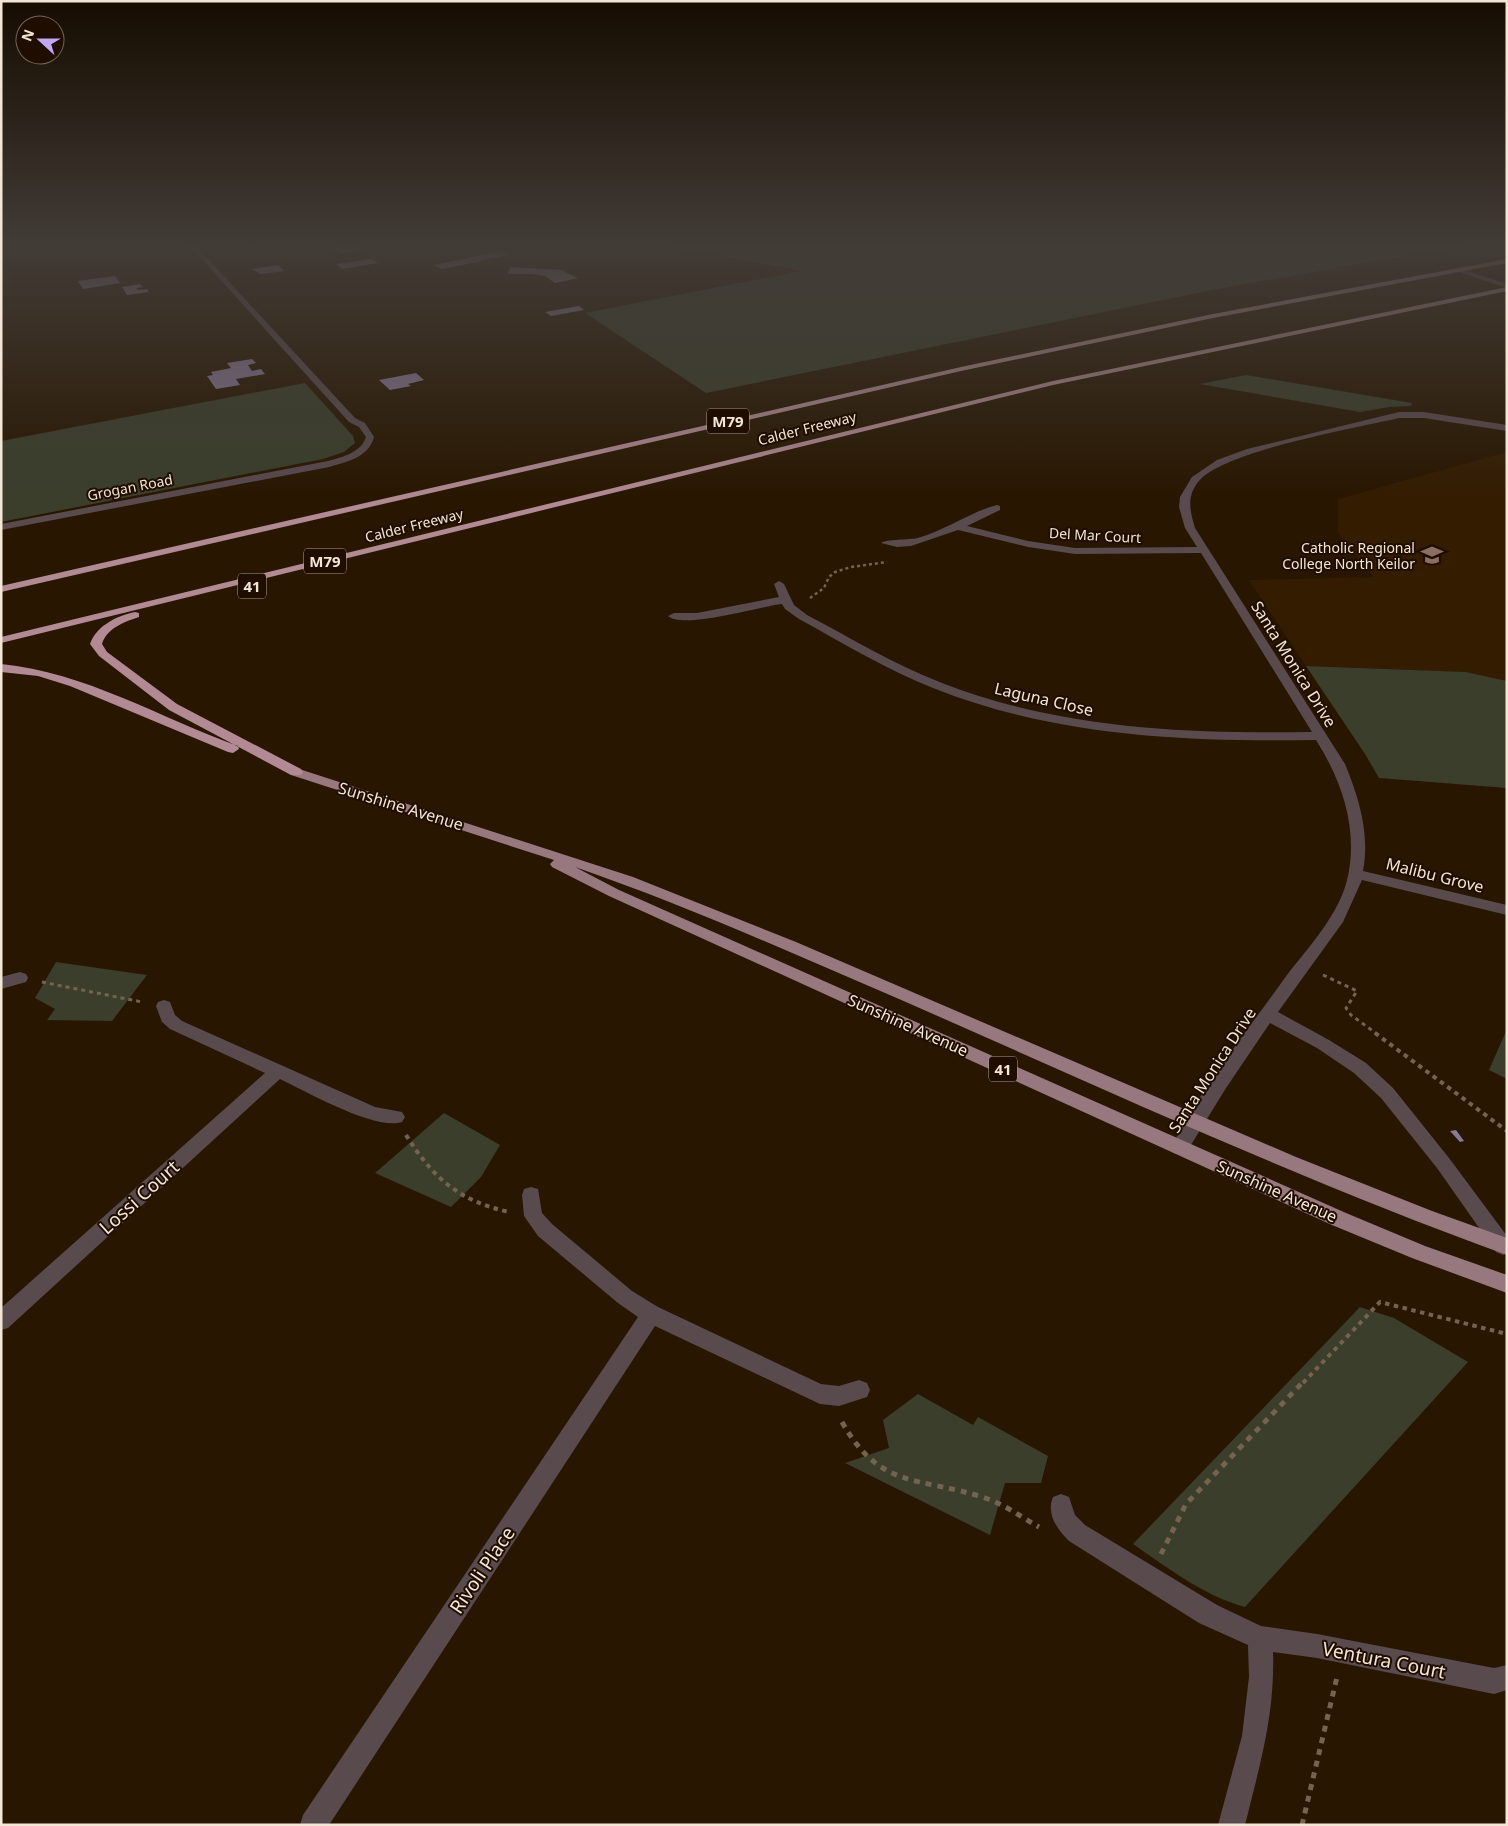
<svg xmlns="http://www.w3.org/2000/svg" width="1508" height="1826" viewBox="0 0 1508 1826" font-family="'Noto Sans',sans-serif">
<rect width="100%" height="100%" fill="#281600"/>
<path fill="#331c00" d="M1507 452V681L1466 672 1306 666 1249 580 1374 577 1338 533V499Z"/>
<path fill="#3a3e2b" d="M666 245H1466L1212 290 706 393 585 313 802 271Z
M1246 375 1412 403 1411 406 1389 407 1360 412 1200 384Z
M305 383 353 436 355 443 344 452 323 459 1 522V441Z
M1306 666 1466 672 1507 681V788L1379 778 1365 754Z
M56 962 147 975 112 1021 47 1020 55 1009 35 998Z
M1507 1029V1079L1489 1070Z
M444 1113 500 1145 481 1177 451 1207 375 1173Z
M1360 1307 1394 1318 1468 1362 1245 1607C1204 1596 1168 1568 1133 1544Z
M918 1394 973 1425 978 1417 1048 1456 1041 1483H1005L990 1535 845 1463 889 1448 883 1420Z"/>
<path fill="#897896" d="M355 245 362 250 340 254 333 248Z
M501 251 509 255 482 260 477 258 482 261 442 269 434 265Z
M372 259 378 263 342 269 336 264Z
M278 265 284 271 261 274 252 269Z
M510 267 561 270 578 278 555 283 545 276 532 274H508Z
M115 276 120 283 83 289 78 281Z
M140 284 143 287 136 288 138 290 147 289 149 292 127 295 122 287Z
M579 306 584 310 551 316 545 312Z
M252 359 256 363 248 365 252 371 261 369 265 374 236 379 240 385 216 389 207 376 213 375 211 372 231 368 227 363Z
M416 373 424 380 408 384 411 386 390 390 379 380Z
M1456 1130 1464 1141 1460 1142 1450 1131Z"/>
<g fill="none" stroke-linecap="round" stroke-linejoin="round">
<path stroke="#746350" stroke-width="2.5" stroke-dasharray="3 3" stroke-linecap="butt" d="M810 598 824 588 829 577 835 572 851 567 887 562"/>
<path stroke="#746350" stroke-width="3" stroke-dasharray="4 4" stroke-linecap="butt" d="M1323 975 1357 991 1346 1008 1351 1015 1377 1034
M42 982 142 1002"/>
<path stroke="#746350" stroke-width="4" stroke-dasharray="4.5 4.5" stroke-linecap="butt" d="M1375 1033 1507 1131
M406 1135C433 1178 459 1201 509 1212
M1303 1383 1380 1302 1507 1334"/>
<path stroke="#746350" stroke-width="5" stroke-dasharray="6 6" stroke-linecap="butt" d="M842 1422C881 1491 920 1476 985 1498 1004 1504 1021 1517 1039 1527
M1161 1554 1186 1504 1304 1381
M1302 1825 1337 1677"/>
<path fill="#594a4d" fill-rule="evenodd" d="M189 245H195L355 418 365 423 374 437C369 457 347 462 329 467L1 530V524L328 461C342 457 361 453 366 437L359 427 349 422Z
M1458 268 1507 284V288L1456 271Z
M1399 412H1424L1507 425V431L1424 418H1399C1356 428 1224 451 1199 481 1186 496 1190 511 1195 528L1345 764C1359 798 1370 834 1363 871L1507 905V915L1362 880 1343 922 1278 1012 1329 1040 1366 1063 1393 1088 1449 1158 1507 1236V1253L1503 1255 1496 1252 1437 1168 1381 1098 1354 1073 1317 1048 1270 1023 1226 1088 1186 1153 1180 1155 1174 1153 1171 1148C1202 1086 1247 1031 1287 975 1310 945 1340 914 1348 876 1358 828 1342 781 1316 740 1187 742 1056 737 933 688 887 670 843 643 799 619L785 609 782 604C761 606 683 630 668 616L674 613H697L779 597 774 584 779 581 784 584 794 605 807 615C851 638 895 665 942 683 1060 729 1187 734 1312 732L1201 553 1075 554 1028 547 958 530 911 546 897 547 881 543C886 539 909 540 918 538 946 530 970 512 997 505L1000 506V510L967 526 1028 541 1075 548 1197 547 1185 528 1179 507 1180 497 1192 477 1217 460 1247 449Z
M20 972 26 974 28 978 26 982 1 989V977Z
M164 1000 170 1002 175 1015 182 1021 375 1107 402 1112 405 1117 402 1122C376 1131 307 1092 280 1079L8 1328 1 1330V1308L265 1073 170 1029 162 1022 156 1006 158 1002Z
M531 1187 538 1189 542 1213 552 1224 632 1291 658 1307 821 1384 839 1386 859 1380 867 1383 870 1390 867 1397 839 1406 820 1404 655 1326 329 1825H300L303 1815 638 1317 618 1303 538 1236 524 1216 522 1195 524 1189Z
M1061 1494 1069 1497 1075 1515 1085 1525 1217 1605 1261 1626 1317 1634 1494 1668 1507 1665V1690L1494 1694 1317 1658 1273 1652C1275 1715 1260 1764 1245 1825H1218L1242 1736 1249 1677 1248 1645 1199 1623 1069 1541C1057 1529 1046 1514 1053 1497Z"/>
<path fill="#98787f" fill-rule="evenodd" d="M296 768 633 877 796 942 1296 1157 1432 1211 1507 1238V1255C1300 1180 1100 1087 899 999 792 953 685 905 575 867L619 890 1346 1213 1425 1246 1507 1275V1293L1412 1258 1332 1225 609 896 552 867 550 864 554 860 291 775 289 772Z"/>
<path fill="#b18a93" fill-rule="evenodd" d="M1507 259V263L1213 318 961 371 1 592V586L961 367 1213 314Z
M1507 287V291L1053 385 1 643V637L1053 381Z
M135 612 139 613V617C124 622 107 628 102 644L107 652 177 704 301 769 303 772 301 775H291L169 710 99 656 90 644C97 625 117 616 135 612Z
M1 664C85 672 160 718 238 746L239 749 233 753 228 752 70 686 38 676 1 672Z"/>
</g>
<linearGradient id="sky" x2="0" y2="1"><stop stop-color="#160c00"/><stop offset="0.49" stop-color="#423c37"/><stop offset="1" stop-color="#423c37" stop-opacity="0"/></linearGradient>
<rect width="1508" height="500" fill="url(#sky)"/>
<defs>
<g id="school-bare" transform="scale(1.725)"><path d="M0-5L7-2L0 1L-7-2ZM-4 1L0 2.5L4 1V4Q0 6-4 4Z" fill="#8d6e63" stroke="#1f0d00" stroke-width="2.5" paint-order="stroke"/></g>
</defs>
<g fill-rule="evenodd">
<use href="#school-bare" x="1432" y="555"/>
</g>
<g text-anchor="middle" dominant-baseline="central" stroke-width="4" stroke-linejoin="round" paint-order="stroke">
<g font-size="14" fill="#f3e6d7" stroke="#1f0d00">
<text transform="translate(807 428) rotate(-14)">Calder Freeway</text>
<text transform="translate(130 487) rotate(-11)">Grogan Road</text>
<text transform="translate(414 525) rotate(-14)">Calder Freeway</text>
<text transform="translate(1095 535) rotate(3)">Del Mar Court</text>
</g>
<g font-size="14" fill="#f3e6d7" stroke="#1f0d00" text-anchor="end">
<text x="1415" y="547">Catholic Regional<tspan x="1415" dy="16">College North Keilor</tspan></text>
</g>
<g fill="#1f0d00" stroke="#b3a596" stroke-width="1">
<rect x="707" y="408.5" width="42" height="25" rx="4"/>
<rect x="304" y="548.5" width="42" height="25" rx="4"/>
<rect x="238" y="573.5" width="28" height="25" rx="4"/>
<rect x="989" y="1056.5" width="28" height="25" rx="4"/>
</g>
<g font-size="15" font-weight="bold" fill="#f3e6d7">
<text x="728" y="421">M79</text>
<text x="325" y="561">M79</text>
<text x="252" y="586">41</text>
<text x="1003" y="1069">41</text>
</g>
<g font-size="16" fill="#f3e6d7" stroke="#1f0d00">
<text transform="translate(1294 664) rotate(58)">Santa Monica Drive</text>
<text transform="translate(1044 699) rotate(13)">Laguna Close</text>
<text transform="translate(401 806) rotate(17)">Sunshine Avenue</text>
<text transform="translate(1435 875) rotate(14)">Malibu Grove</text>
<text transform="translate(908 1025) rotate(24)">Sunshine Avenue</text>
<text transform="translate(1212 1070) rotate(-57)">Santa Monica Drive</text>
<text transform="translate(1277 1191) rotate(24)">Sunshine Avenue</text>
</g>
<g font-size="19" fill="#f3e6d7" stroke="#1f0d00">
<text transform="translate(139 1197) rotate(-42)">Lossi Court</text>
<text transform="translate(482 1570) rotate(-56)">Rivoli Place</text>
<text transform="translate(1384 1660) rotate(11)">Ventura Court</text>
</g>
</g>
<rect width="1508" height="1826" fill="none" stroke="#f3e6d7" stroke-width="5"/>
<g transform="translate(40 40) rotate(291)"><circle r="24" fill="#1f0d00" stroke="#746456"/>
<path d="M0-4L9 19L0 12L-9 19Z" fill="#c3a7f2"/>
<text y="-8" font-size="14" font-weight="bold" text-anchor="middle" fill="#f3e6d7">N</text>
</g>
</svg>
